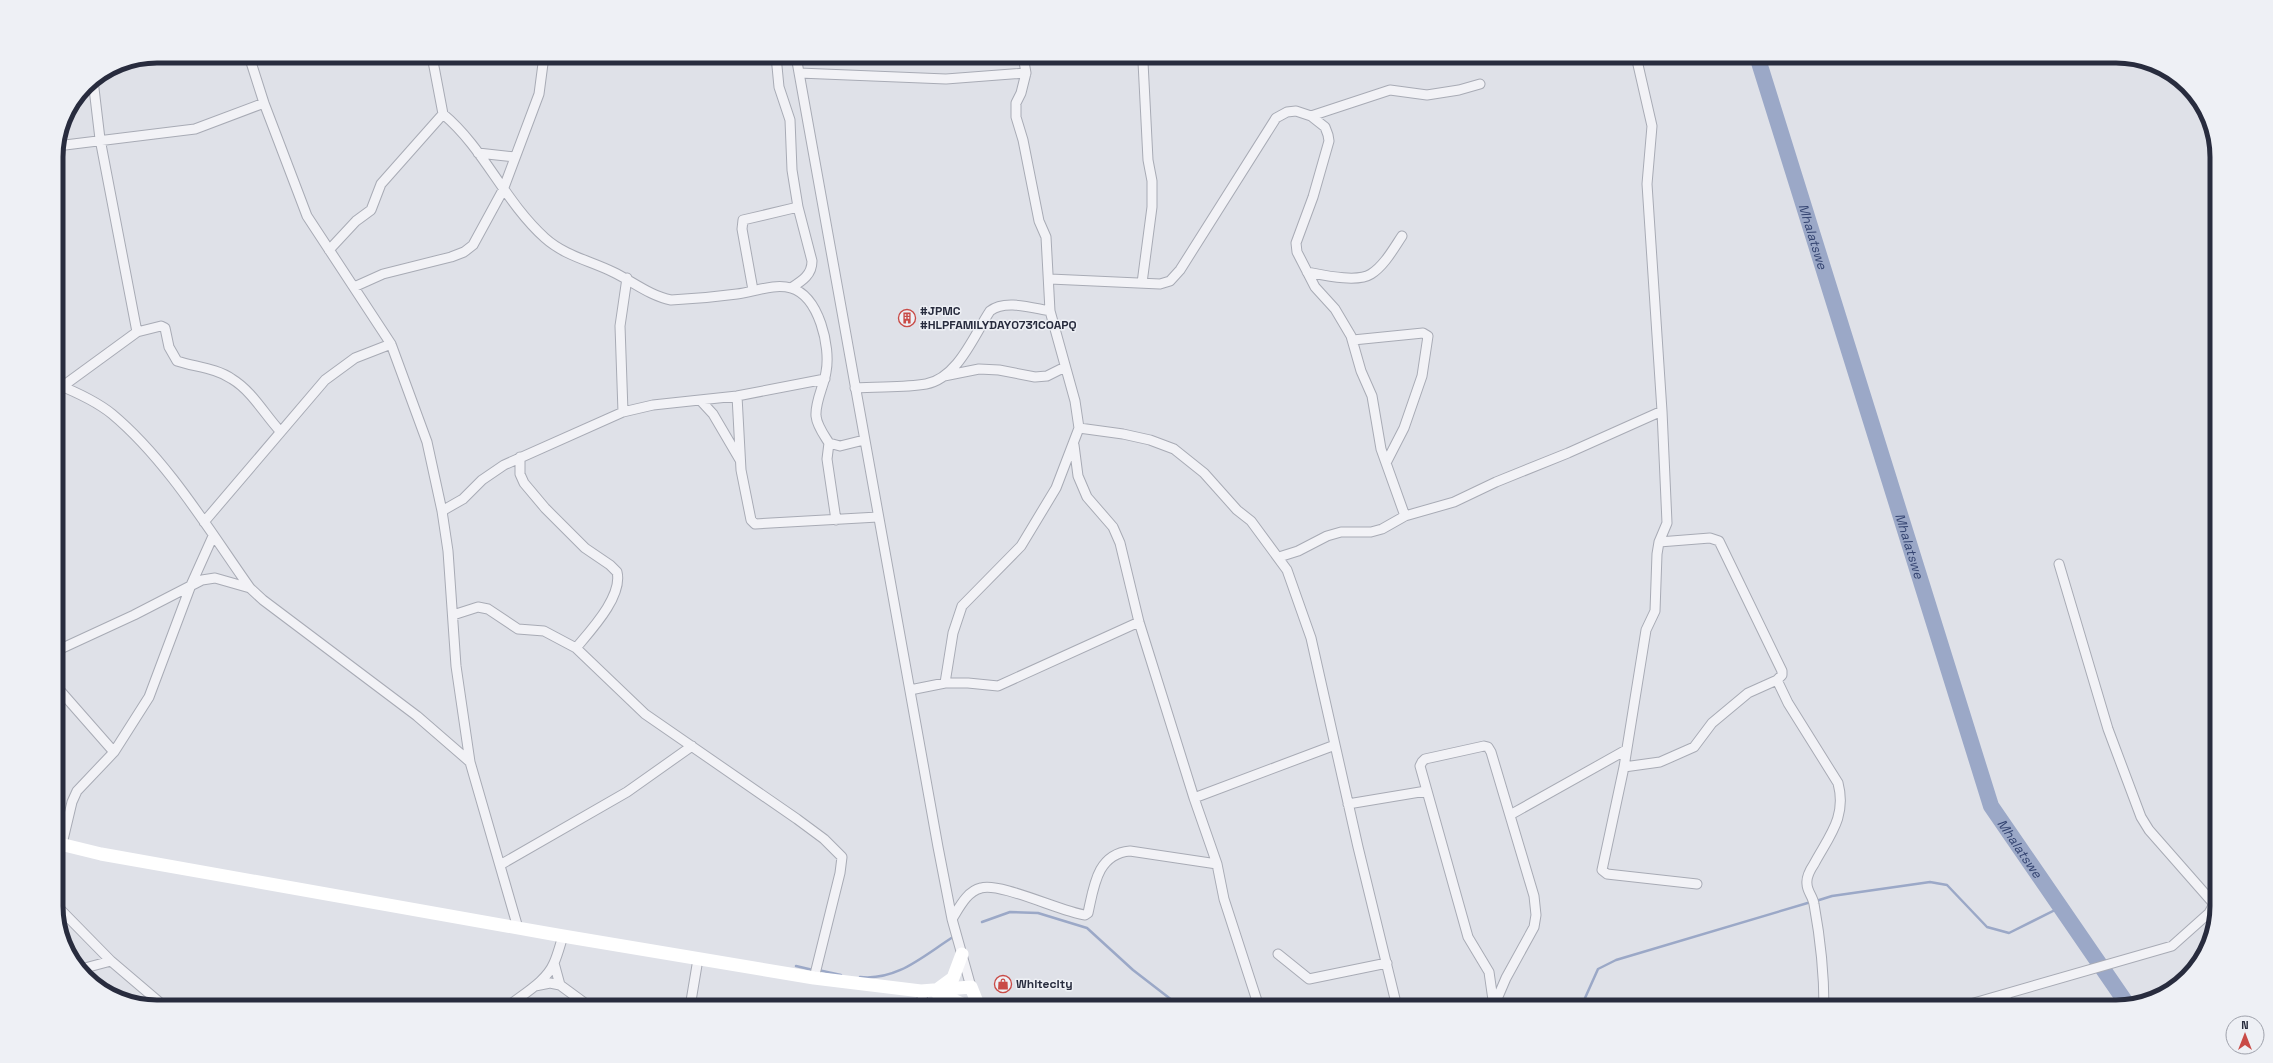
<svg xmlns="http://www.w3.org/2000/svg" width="2273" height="1063" viewBox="0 0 2273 1063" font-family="'Space Grotesk',sans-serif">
<rect width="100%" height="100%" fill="#dfe1e8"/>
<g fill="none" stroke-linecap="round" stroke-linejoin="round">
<path stroke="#9ba8c7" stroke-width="2.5" d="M1816 901 1832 896 1930 882 1947 885 1987 927 2009 933 2061 907
M982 922 1010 912 1038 913 1087 928 1133 970 1177 1004 1191 1007
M796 966 813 970
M818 970 841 975
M860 977C897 981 923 956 953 937
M1581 1007 1598 969 1616 960 1811 902"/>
<path stroke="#9ba8c7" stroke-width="16" id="s1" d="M1757 56 1991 806 2127 1004"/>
<g stroke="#a8abb5" stroke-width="11">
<path id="street" d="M249 56 264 103 307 216 391 344 427 442 442 511 448 551 456 666 470 762 518 928
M776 56 779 87 790 120 792 170 798 207 812 261C812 275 802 281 791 288
M796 56 938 847 952 919 971 987
M1140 56 1143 62 1148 160 1152 181V207L1142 283
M799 73 946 79 1026 73
M93 80 100 139 137 332
M443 114C484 148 504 201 545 238 565 256 591 261 613 272 632 281 650 296 671 300 693 299 715 297 737 294 754 292 774 283 791 288 819 296 831 347 826 372 824 386 815 401 816 416 817 426 824 435 829 443L840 446 864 440
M1311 116 1390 90 1427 95 1459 90 1480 84
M57 146 195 129 264 103
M478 153 515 157
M329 250 356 221 371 210 381 184 443 114 432 56
M1307 272C1323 275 1357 283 1371 274 1384 266 1394 248 1402 236
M1050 279 1160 284 1170 281 1180 270 1276 118 1287 112 1296 111 1311 116 1325 127 1328 135 1329 141 1313 197 1296 243 1297 252 1315 287 1335 309 1351 336 1361 371 1372 396 1381 449 1405 516
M354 287 383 274 451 257 464 252 473 245 503 190 539 94 544 56
M753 290 742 229 743 220 798 207
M1353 340 1423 333 1428 336 1422 376 1404 428 1386 463
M944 376 979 369 999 370 1035 377 1047 376 1065 367
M56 384C76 392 96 401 112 414 167 460 209 530 250 588L263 600 417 716 470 762
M63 386 137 332 161 326 165 328 169 347 177 361C195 367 216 368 232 379 252 391 265 415 280 431
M855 388C878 386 904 388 926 384 958 378 974 335 990 311 1005 299 1032 308 1050 311
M737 396 741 470 751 520 755 524 878 517
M701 401 713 414 740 460
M1662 411 1667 523 1659 542 1657 554 1655 611 1646 630 1624 767 1602 870 1607 874 1697 884
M623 412 620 326 627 278
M1079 428 1123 434 1150 440 1174 449 1204 473 1237 510 1251 521 1287 570 1311 638 1358 847 1397 1007
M829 443 827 459 836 520
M1074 445 1078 476 1087 497 1113 527 1120 543 1139 622 1194 798 1217 864 1224 899 1259 1007
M520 457V474L524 483 545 508 585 548 610 565 617 572C623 596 591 630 576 648
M442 511 463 499 482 480 504 465 623 412 653 405 737 396 825 379
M204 522 325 380 355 358 391 344
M1279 557 1298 551 1327 536 1341 532H1371L1382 529 1405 516 1454 502 1496 482 1568 453 1662 411 1647 184 1652 126 1636 56
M2059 564 2108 729 2141 817 2149 830 2214 904
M453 615 478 607 488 609 518 629 544 631 576 648 645 714 797 819 824 839 842 857 840 873 814 978
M56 651 134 615 202 580 215 578 250 588
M1777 680 1788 703 1838 783C1847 817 1829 836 1814 864 1810 870 1806 877 1807 884 1807 891 1813 897 1814 904 1820 937 1824 973 1824 1007
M945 683 953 633 962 606 1021 546 1056 488 1079 428 1075 401 1050 311 1046 237 1039 221 1023 140 1016 117V103L1021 93 1026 73 1023 56
M56 686 114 752
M910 690 945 683H968L998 686 1139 622
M1624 767 1660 762 1694 747 1712 723 1748 693 1777 680 1782 675V671L1719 541 1710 538 1659 542
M1194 798 1335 745
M1348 804 1426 791
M1510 815 1626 750
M62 844 72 802 77 791 114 752 149 697 191 585 213 536
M500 865 627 792 692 746
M56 905 111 961 165 1007
M952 919C959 908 967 891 981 888 1000 882 1062 912 1085 915L1088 913C1094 886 1097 854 1130 851L1217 864
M1278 954 1309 979 1387 963
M554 963 560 985 590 1007
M81 969 111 961
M535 986 550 983 560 985
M921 991 924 1007
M2004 996 2013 1007
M1494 1006 1506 978 1534 927 1536 915 1534 896 1491 752 1488 747 1484 746 1425 759 1422 762 1420 766 1468 937 1489 972 1494 1007
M507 1007C523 994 546 982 554 963 558 954 560 945 563 936
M690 1007 698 959
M1960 1007 2172 946 2209 913 2217 899"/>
</g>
<use href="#street" stroke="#f2f2f6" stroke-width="9"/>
<path stroke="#fff" stroke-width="13" d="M56 843 101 854 563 936 814 978 921 991 971 987 979 1007
M938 989 953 978 962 954
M936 992 968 1007"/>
</g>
<defs>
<g id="building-ring" transform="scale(0.9)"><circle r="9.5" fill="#eef0f5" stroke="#c94b47" stroke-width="1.5"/><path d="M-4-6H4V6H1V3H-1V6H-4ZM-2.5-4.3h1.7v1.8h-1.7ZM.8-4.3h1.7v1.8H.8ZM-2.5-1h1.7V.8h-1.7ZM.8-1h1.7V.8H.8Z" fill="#c94b47"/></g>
<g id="shop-ring" transform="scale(0.9)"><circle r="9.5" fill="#eef0f5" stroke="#c94b47" stroke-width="1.5"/><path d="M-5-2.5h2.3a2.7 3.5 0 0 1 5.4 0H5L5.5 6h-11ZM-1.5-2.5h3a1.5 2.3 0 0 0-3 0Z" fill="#c94b47"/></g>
</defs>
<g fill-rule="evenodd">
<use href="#building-ring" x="907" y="318"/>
<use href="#shop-ring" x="1003" y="984"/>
</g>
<g text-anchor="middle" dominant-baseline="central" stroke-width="3" stroke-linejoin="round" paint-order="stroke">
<g font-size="12" font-weight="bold" fill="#282c3e" stroke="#eef0f5" text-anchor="start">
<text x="920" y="311">#JPMC<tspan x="920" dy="14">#HLPFAMILYDAY0731COAPQ</tspan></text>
<text x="1016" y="984">Whitecity</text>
</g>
<g font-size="13" font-style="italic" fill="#344471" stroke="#eef0f5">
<text stroke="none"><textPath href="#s1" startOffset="189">Mhalatswe</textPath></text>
<text stroke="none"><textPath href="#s1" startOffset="513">Mhalatswe</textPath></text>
<text stroke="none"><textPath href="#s1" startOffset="837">Mhalatswe</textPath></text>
</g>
</g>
<path d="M0 0H2273V1063H0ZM157 63H2116A94 94 0 0 1 2210 157V906A94 94 0 0 1 2116 1000H157A94 94 0 0 1 63 906V157A94 94 0 0 1 157 63Z" fill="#eef0f5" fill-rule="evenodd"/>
<path fill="none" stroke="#282c3e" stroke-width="5" d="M157 63H2116A94 94 0 0 1 2210 157V906A94 94 0 0 1 2116 1000H157A94 94 0 0 1 63 906V157A94 94 0 0 1 157 63Z"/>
<g transform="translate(2245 1035)"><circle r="19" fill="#eef0f5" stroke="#9fa2ac"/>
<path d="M0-3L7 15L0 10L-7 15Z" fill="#c94b47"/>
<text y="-6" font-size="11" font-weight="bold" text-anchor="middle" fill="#282c3e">N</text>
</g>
</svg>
